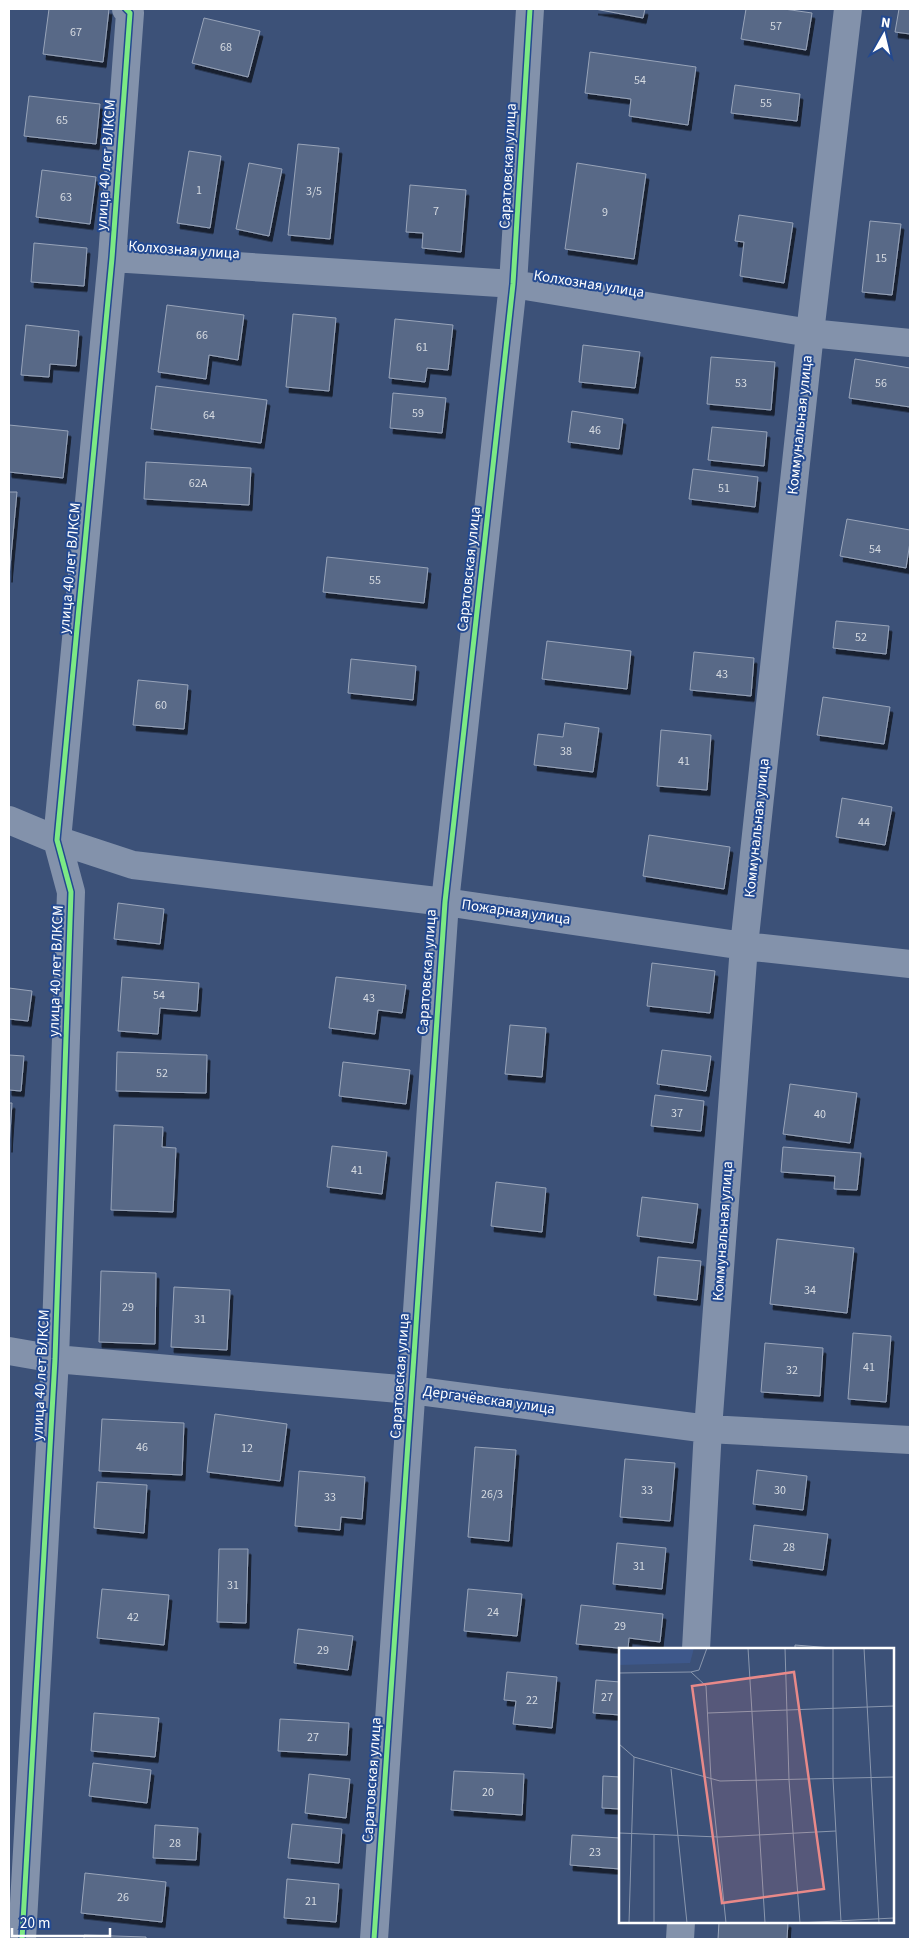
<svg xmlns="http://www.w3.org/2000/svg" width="919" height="1948" viewBox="0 0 919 1948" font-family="'Source Sans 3',sans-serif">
<defs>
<filter id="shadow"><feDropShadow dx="3" dy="5.5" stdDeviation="0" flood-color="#0009"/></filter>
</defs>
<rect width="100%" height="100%" fill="#3c5178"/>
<path fill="#586987" stroke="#98a4b9" filter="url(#shadow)" d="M49 9H109L103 62 43 54Z
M595 9H645L643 18Z
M746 9H784L812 13 806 50 741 39Z
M899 9H910V34L895 32Z
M204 18 260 31 248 77 192 63Z
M590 52 696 67 688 125 629 116 631 99 585 93Z
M735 85 800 94 797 121 731 113Z
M29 96 100 104 96 144 24 136Z
M298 144 339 148 330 239 288 235Z
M189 151 221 156 210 228 177 223Z
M249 163 282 169 269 236 236 229Z
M577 163 646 174 634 259 565 249Z
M42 170 96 177 90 224 36 217Z
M410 185 466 190 461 252 422 248 423 233 406 232Z
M739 215 793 223 784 283 740 276 744 242 735 241Z
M870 221 901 224 892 295 862 292Z
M34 243 87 248 84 286 31 282Z
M167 305 244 315 238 360 209 355 206 379 158 372Z
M293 314 336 318 329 391 286 387Z
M395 319 453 325 448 370 427 368 425 382 389 378Z
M26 325 79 331 76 366 50 364 49 377 21 375Z
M583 345 640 352 635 388 579 382Z
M711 357 775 362 771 410 707 404Z
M855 359 910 368V407L849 398Z
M156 386 267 400 261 443 151 429Z
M393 393 446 398 442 433 390 428Z
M572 411 623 419 619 449 568 442Z
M9 425 68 431 63 478 9 472Z
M712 427 767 432 764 466 708 460Z
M146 462 251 468 249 505 144 499Z
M693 469 758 477 755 507 689 499Z
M9 492H17L9 577Z
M847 519 910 530V542L906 568 840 556Z
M327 557 428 568 424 603 323 592Z
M836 621 889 626 886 654 833 648Z
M547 641 631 651 627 689 542 679Z
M694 652 754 658 751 696 690 690Z
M351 659 416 666 413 700 348 693Z
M138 680 188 685 184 729 133 725Z
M823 697 890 707 884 744 817 735Z
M565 723 599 728 593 772 534 765 538 734 563 737Z
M661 730 711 735 707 790 657 786Z
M842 798 892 807 885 845 836 837Z
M649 835 730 847 724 889 643 876Z
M118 903 164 909 160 944 114 939Z
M652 963 715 971 710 1013 647 1006Z
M122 977 199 983 197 1011 160 1008 158 1034 118 1031Z
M336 977 406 985 402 1013 378 1010 375 1034 329 1028Z
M9 988 32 991 28 1021 9 1019Z
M510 1025 546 1028 542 1077 505 1074Z
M662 1050 711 1056 706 1091 657 1084Z
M117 1052 207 1055 206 1093 116 1091Z
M9 1055 24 1056 21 1091 9 1090Z
M343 1062 410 1070 406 1104 339 1096Z
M790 1084 857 1093 850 1143 783 1134Z
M655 1095 704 1101 701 1131 651 1126Z
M9 1103H12L9 1147Z
M114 1125 163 1127 162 1147 176 1148 173 1212 111 1210Z
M332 1146 387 1152 382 1194 327 1187Z
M783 1147 861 1153 857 1190 834 1189 835 1176 781 1172Z
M496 1182 546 1188 542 1232 491 1226Z
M642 1197 698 1204 693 1243 637 1236Z
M777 1239 854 1248 847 1313 770 1304Z
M658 1257 701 1261 697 1300 654 1295Z
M101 1271 156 1273 155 1344 99 1342Z
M174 1287 230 1290 227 1350 171 1347Z
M853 1333 891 1336 886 1402 848 1399Z
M765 1343 823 1348 820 1396 761 1392Z
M215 1414 287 1424 280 1481 207 1472Z
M102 1419 184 1423 182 1475 99 1471Z
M475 1447 516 1450 509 1541 468 1537Z
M625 1459 675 1463 670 1521 620 1517Z
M757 1470 807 1476 803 1510 753 1504Z
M299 1471 365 1477 362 1519 341 1517 340 1530 295 1526Z
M97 1482 147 1485 144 1533 94 1528Z
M754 1525 828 1534 823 1570 750 1560Z
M617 1543 666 1548 662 1589 613 1584Z
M219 1549H248L246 1623 217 1622Z
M102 1589 169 1595 164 1645 97 1638Z
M468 1589 522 1594 517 1636 464 1631Z
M581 1605 663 1614 660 1642 629 1638 628 1649 576 1644Z
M298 1629 353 1636 348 1670 294 1663Z
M795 1645 844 1649H795Z
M507 1672 557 1677 552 1728 513 1724 516 1701 504 1700Z
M596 1680 620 1682V1715L593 1713Z
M94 1713 159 1718 155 1757 91 1751Z
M280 1719 349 1723 347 1755 278 1751Z
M93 1763 151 1770 147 1803 89 1796Z
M454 1771 524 1774 522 1815 451 1810Z
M309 1774 350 1779 346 1818 305 1813Z
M603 1776 620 1777V1809L602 1808Z
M292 1824 342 1829 339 1863 288 1858Z
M155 1825 198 1828 196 1860 153 1858Z
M572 1835 620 1838V1869L570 1865Z
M85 1873 166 1882 162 1922 81 1913Z
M287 1879 339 1884 336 1922 284 1918Z
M719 1922H788L787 1939H718Z
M84 1935 146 1937V1939H84Z"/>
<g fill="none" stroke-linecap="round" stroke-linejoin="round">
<path stroke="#8392ab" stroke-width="28" d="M112 258 513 284 810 333 910 343
M9 820 57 840 133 865 445 902 744 946 910 964
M9 1351 55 1359 411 1390 708 1429 910 1440
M696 1649 708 1429 744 946 810 333 848 9
M22 1939 55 1359 71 892 57 840 112 258 130 13 126 9
M374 1939 445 902 513 284 530 9
M680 1939 681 1922"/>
<g stroke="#234990" stroke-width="8">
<path id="cycleway" d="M22 1939 55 1359 71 892 57 840 112 258 130 13 126 9
M374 1939 445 902 513 284 530 9"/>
</g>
<use href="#cycleway" stroke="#7ce984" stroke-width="5"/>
</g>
<g text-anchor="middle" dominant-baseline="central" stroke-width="4" stroke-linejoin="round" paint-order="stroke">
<g font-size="12" fill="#d5dae1">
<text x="776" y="26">57</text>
<text x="76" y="32">67</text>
<text x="226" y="47">68</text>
<text x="640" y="80">54</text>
<text x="766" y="103">55</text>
<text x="62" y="120">65</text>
<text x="199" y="190">1</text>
<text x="314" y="191">3/5</text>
<text x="66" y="197">63</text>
<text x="436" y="211">7</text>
<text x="605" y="212">9</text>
<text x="881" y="258">15</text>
<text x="202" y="335">66</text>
<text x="422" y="347">61</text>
<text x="741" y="383">53</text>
<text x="881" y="383">56</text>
<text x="418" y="413">59</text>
<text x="209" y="415">64</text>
<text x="595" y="430">46</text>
<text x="198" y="483">62А</text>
<text x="724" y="488">51</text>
<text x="875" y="549">54</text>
<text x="375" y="580">55</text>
<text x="861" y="637">52</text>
<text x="722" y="674">43</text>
<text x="161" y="705">60</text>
<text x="566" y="751">38</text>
<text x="684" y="761">41</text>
<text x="864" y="822">44</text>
<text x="159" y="995">54</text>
<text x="369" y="998">43</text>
<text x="162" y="1073">52</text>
<text x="677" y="1113">37</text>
<text x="820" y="1114">40</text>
<text x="357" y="1170">41</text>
<text x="810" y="1290">34</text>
<text x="128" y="1307">29</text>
<text x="200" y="1319">31</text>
<text x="869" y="1367">41</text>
<text x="792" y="1370">32</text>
<text x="142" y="1447">46</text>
<text x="247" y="1448">12</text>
<text x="647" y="1490">33</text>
<text x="780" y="1490">30</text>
<text x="492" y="1494">26/3</text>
<text x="330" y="1497">33</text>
<text x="789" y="1547">28</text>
<text x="639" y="1566">31</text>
<text x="233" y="1585">31</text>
<text x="493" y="1612">24</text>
<text x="133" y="1617">42</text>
<text x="620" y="1626">29</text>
<text x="323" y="1650">29</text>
<text x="607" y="1697">27</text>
<text x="532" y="1700">22</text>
<text x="313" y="1737">27</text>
<text x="488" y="1792">20</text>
<text x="175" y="1843">28</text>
<text x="595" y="1852">23</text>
<text x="123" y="1897">26</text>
<text x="311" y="1901">21</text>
</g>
<g font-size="15" fill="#fff" stroke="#234990">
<text transform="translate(106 165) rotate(-86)">улица 40 лет ВЛКСМ</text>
<text transform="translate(508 166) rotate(-87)">Саратовская улица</text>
<text transform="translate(184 250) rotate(4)">Колхозная улица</text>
<text transform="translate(589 284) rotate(9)">Колхозная улица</text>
<text transform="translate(800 425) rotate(-84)">Коммунальная улица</text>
<text transform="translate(70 568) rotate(-85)">улица 40 лет ВЛКСМ</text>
<text transform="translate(469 569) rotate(-84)">Саратовская улица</text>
<text transform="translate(757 828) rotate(-84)">Коммунальная улица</text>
<text transform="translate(516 912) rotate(8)">Пожарная улица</text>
<text transform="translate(56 971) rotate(-88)">улица 40 лет ВЛКСМ</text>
<text transform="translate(427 972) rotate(-86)">Саратовская улица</text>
<text transform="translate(723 1231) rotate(-86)">Коммунальная улица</text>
<text transform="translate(41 1375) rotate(-87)">улица 40 лет ВЛКСМ</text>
<text transform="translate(400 1376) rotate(-86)">Саратовская улица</text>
<text transform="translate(489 1400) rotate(8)">Дергачёвская улица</text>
<text transform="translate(372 1780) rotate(-86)">Саратовская улица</text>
</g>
</g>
<g transform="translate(619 1648)">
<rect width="275" height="275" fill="#3c5178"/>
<path d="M0 0H75L71 15 0 17Z" fill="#3e588b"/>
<path fill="none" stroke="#8a97ae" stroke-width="1" d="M129 0 146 275M166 0 170 132 181 275M214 0V131L222 274M245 0 260 275M72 24 87 38 92 131 107 275M0 25 72 24 80 22 88 0M89 65 275 58M0 96 15 109 101 133 275 129M52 121 68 275M0 185 100 189 217 183M35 187V275M10 275 15 109M179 275 275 270"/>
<path fill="#e88989" fill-opacity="0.15" stroke="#e88989" stroke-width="2.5" d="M175 24 205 241 103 255 73 38Z"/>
<rect width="275" height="275" fill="none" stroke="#fff" stroke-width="2.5"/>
</g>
<rect width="919" height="1948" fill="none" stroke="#ffffff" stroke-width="20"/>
<g transform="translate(884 35) rotate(8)" stroke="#234990" stroke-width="4" paint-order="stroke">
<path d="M0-4L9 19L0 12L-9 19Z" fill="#ffffff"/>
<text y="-8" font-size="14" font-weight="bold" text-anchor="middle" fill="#ffffff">N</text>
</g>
<path d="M12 1928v8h98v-8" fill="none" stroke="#ffffff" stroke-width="2.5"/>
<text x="20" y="1928" font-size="15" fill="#ffffff" stroke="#234990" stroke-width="4" paint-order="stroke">20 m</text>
</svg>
